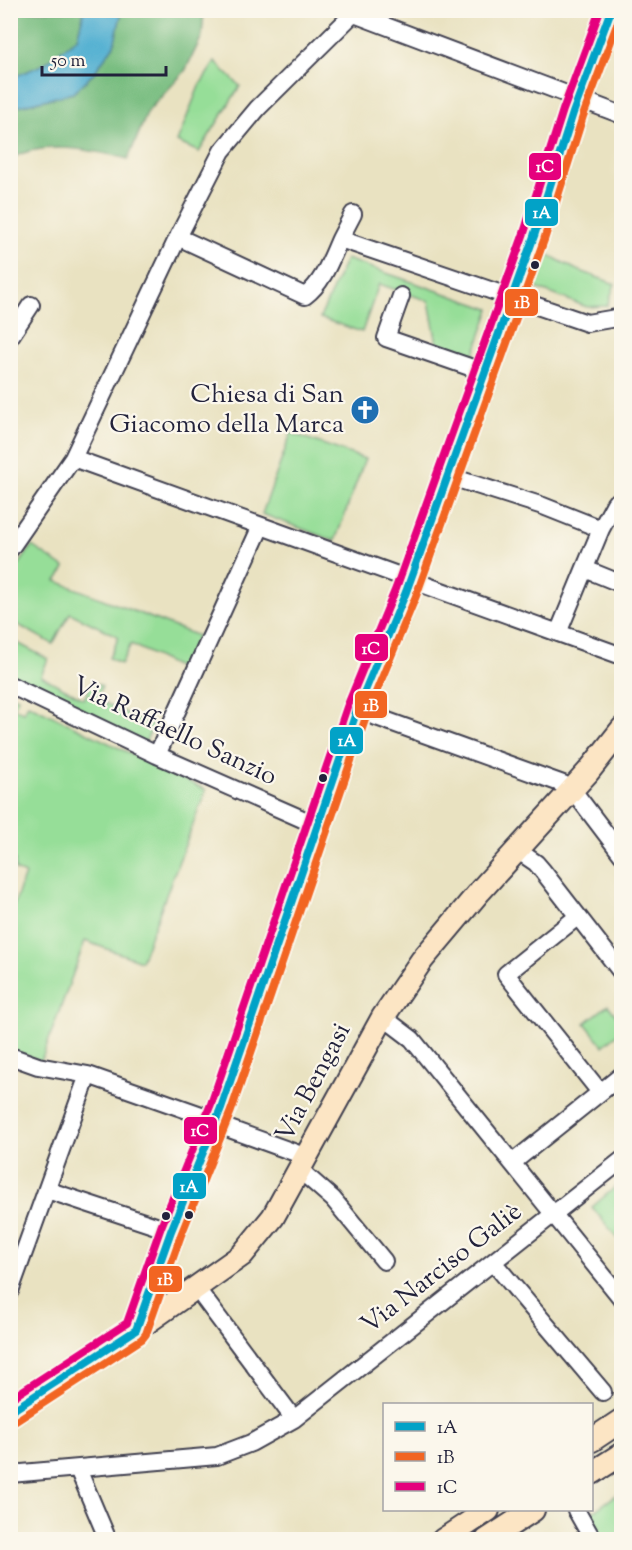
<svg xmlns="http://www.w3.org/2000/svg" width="632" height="1550" viewBox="0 0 632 1550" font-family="'Sorts Mill Goudy',serif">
<rect width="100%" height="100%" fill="#fbf7ec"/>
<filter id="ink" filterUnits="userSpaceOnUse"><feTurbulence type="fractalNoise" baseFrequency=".0167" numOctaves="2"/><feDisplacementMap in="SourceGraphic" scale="12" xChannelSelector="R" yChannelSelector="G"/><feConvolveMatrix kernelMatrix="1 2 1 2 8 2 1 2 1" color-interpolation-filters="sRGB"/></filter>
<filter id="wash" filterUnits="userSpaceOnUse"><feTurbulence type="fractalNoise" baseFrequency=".008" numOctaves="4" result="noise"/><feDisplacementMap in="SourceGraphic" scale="24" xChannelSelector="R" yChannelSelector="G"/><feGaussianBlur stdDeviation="1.35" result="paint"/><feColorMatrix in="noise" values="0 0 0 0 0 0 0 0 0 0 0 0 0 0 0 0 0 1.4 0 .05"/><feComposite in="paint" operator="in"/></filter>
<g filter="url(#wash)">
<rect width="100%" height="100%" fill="#e9e2c1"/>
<path fill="#96de98" stroke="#5c806a" stroke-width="1.5" d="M215 62 240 86 199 152 177 142 199 86Z
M541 251 575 269 615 284 607 306 587 307 528 285Z
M346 259 490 309 473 357 437 344 429 301 379 284 362 332 320 318Z
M291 433 365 459 335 541 262 514Z
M32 546 65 568 56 581 198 636 181 669 131 644 121 664 109 658 119 637 70 613 53 644 11 621V576Z
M10 639 48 659 41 676 84 699 92 682 102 686 97 699 153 726 144 745 11 677Z
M10 694 18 698 14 708 23 712 28 704 206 790 141 961 85 941 41 1061 11 1050V914L25 874 15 870V861L11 855Z
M608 1005 621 1022V1031L603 1046 585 1023Z
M620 1183 622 1186 621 1243 592 1207Z
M619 1493 621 1497V1539H598L586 1517Z"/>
<path fill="#78bd80" stroke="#4d705e" stroke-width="1.5" d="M10 11H84L77 38 44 64 14 78 11 77Z
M122 11H204L202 36 185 71 148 111 128 159C92 150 45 140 11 158L10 108 73 93 93 74 114 45Z"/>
<path fill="#54b1d2" stroke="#3b6a86" stroke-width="1.5" d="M84 11H122L114 45 93 74 73 93 11 108V77H14L44 64 77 38Z"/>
</g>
<g filter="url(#ink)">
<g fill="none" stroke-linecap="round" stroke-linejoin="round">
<g stroke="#403f4f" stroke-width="20">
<path id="street" d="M354 14 622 115
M178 237 305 296C323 283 331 259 340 239L587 323 622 317
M340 239 353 214
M401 296 386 338 484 372
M10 337 31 305
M73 458 622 656
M448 476 543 506 601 529
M10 549 73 458 178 237 222 151 258 108 357 10
M585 569 622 584
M558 633 601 529 615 503 622 506
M10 685 157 755 316 825
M357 710 563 784 578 797 622 855
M157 755 261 526
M517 850 536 863 542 870 622 973
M577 917 506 974 600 1092
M383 1017 412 1039 622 1299
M10 1056 38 1066 88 1075 204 1116 224 1127 307 1157
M512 1163 622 1075
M300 1170 333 1199 384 1261
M47 1190 171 1231
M493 1262 603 1392
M197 1289 294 1419
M10 1291 88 1075
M136 1330 171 1231 221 1108 357 710 406 592 448 476 534 236 573 113 611 10
M78 1469 108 1540
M10 1474 217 1456 251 1443 294 1419 622 1160
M576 1510 593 1540"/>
</g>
<g stroke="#403f4f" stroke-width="26">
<path id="secondary" d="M10 1412 136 1330 242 1255 273 1217 383 1017 422 960 480 891 588 772 622 729
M592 1440 622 1420
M592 1473 622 1454
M443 1540 488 1510
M487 1540 533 1510"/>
</g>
<use href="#street" stroke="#fff" stroke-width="16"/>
<use href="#secondary" stroke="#fce5c4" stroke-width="22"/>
<g stroke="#fbf7ec" stroke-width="12">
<path id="bus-1" d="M10 1412 136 1330 171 1231 221 1108 357 710 406 592 534 236 573 113 611 10"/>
</g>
<g stroke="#fbf7ec" stroke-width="12">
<path id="bus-2" d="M16 1421 142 1339 146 1334 181 1235 231 1111 367 714 416 596 544 240 583 116 621 14"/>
</g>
<g stroke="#fbf7ec" stroke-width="12">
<path id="bus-3" d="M10 1399 127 1323 161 1227 211 1104 347 707 396 588 524 233 563 110 600 10"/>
</g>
<use href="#bus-1" stroke="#02a2c7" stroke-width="8"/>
<use href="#bus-2" stroke="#f26522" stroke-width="8"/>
<use href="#bus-3" stroke="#e5007d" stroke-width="8"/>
</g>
</g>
<defs>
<g id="church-disc" transform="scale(1.5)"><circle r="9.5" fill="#1f6fb2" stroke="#fbf7ec"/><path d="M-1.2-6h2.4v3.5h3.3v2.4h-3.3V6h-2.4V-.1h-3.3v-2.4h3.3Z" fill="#fff"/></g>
</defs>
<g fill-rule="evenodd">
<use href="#church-disc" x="365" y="410"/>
</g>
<g fill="#22223b" stroke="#fbf7ec" stroke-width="2">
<circle cx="535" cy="265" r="5"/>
<circle cx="323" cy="778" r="5"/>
<circle cx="189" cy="1215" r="5"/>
<circle cx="166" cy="1216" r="5"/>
</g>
<g text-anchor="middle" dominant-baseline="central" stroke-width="4.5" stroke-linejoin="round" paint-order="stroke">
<g font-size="26" fill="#22223b" stroke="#fbf7ec" text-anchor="end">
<text x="344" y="395">Chiesa di San<tspan x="344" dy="30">Giacomo della Marca</tspan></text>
</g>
<g font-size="26" fill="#22223b" stroke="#fbf7ec">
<text transform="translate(174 732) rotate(25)">Via Raffaello Sanzio</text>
<text transform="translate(314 1083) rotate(-62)">Via Bengasi</text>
<text transform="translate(442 1269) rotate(-38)">Via Narciso Galiè</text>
</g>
</g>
<g stroke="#fbf7ec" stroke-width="2">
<rect x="528" y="152" width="34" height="29" rx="6" fill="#e5007d"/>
<rect x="524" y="198" width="35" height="29" rx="6" fill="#02a2c7"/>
<rect x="504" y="288" width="35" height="29" rx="6" fill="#f26522"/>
<rect x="354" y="633" width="35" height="29" rx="6" fill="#e5007d"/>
<rect x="354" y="690" width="34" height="29" rx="6" fill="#f26522"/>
<rect x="329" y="726" width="35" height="29" rx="6" fill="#02a2c7"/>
<rect x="183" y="1116" width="35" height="29" rx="6" fill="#e5007d"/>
<rect x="172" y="1172" width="35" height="28" rx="6" fill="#02a2c7"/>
<rect x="148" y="1265" width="35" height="28" rx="6" fill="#f26522"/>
</g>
<g font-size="16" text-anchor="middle" font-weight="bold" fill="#fff">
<text x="545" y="172">1C</text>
<text x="542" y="218">1A</text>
<text x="522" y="308">1B</text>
<text x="371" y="654">1C</text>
<text x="371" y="711">1B</text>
<text x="347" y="746">1A</text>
<text x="200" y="1136">1C</text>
<text x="189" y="1192">1A</text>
<text x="165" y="1285">1B</text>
</g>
<rect width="632" height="1550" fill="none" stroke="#fbf7ec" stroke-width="36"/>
<rect x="383" y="1403" width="210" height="108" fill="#fbf7ec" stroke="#a4a2a5" stroke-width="1.5"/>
<rect x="395" y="1422" width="30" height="9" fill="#02a2c7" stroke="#a4a2a5" stroke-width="1.5"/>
<text x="437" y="1433" font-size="18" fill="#22223b">1A</text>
<rect x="395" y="1452" width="30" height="9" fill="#f26522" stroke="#a4a2a5" stroke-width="1.5"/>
<text x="437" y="1463" font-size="18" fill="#22223b">1B</text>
<rect x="395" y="1482" width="30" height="9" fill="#e5007d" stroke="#a4a2a5" stroke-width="1.5"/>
<text x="437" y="1493" font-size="18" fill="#22223b">1C</text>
<path d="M42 66v9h124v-9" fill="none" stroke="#22223b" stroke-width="3"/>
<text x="51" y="66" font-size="18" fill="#22223b" stroke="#fbf7ec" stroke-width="4.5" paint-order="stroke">50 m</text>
</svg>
